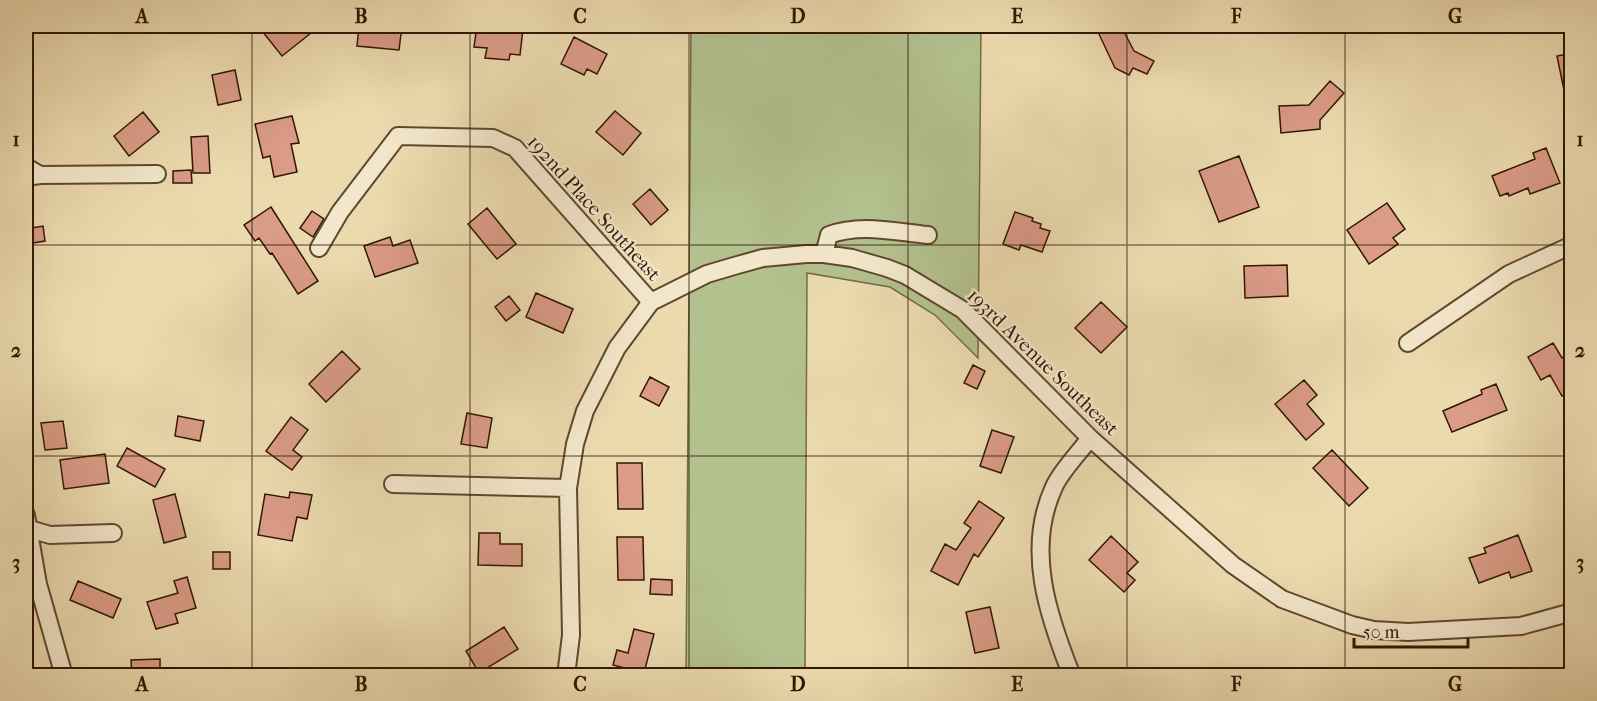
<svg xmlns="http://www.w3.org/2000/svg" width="1597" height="701" viewBox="0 0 1597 701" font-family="'IM FELL French Canon',serif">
<rect width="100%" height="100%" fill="#ecdaaf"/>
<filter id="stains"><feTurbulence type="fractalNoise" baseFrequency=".00333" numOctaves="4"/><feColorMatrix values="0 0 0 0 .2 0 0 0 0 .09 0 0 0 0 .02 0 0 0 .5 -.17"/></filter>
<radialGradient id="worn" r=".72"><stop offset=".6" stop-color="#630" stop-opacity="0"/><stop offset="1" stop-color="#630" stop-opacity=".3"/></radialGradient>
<path fill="#b3c18f" stroke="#726c4a" stroke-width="1.5" d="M691 26H981L978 358 935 315 890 287 807 273 805 675 686 676Z"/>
<path fill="#da9b87" stroke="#301704" stroke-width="1.5" d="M258 26H304L311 33 282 56Z
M359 26H402L399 50 357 46Z
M477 26 523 29 520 55 510 54 509 60 485 58 487 48 474 47Z
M1112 26H1121L1134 51 1154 61 1147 74 1133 68 1129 75 1115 68 1098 32Z
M574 37 607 54 597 74 587 69 584 75 561 64Z
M1572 53V100H1566L1557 56Z
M235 70 241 100 218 105 212 75Z
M1330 81 1344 93 1320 120V129L1281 133 1279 106 1309 105Z
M615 111 641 133 623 155 596 132Z
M143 112 159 132 129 156 114 136Z
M292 116 299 143 291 144 297 172 274 177 270 156 263 158 255 124Z
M208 136 210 173H193L191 137Z
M1546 148 1560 183 1530 194 1528 188 1509 196 1508 193 1500 196 1492 176 1535 159 1533 153Z
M1239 156 1259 207 1219 222 1199 171Z
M191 170 192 183H173V171Z
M650 189 668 210 651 225 633 204Z
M1387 203 1405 229 1393 238 1398 244 1369 264 1347 230Z
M271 207 318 281 298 294 272 253 270 254 259 238 255 241 244 225Z
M487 208 516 244 497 259 468 224Z
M312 211 324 219 313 237 300 228Z
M1015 212 1033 218 1032 221 1041 224 1040 228 1050 231 1042 252 1021 245 1019 250 1003 244Z
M43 226 45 241 26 244V229Z
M390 237 393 246 410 240 418 263 375 277 364 246Z
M1287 265 1288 296 1245 298 1244 266Z
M536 293 573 309 563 333 526 317Z
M509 296 520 310 506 321 495 307Z
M1101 302 1127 327 1101 353 1075 328Z
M1553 343 1562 358 1572 352V391L1562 396 1550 375 1541 380 1528 357Z
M342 351 360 369 326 402 309 384Z
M973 365 985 371 977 389 964 383Z
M650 377 669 387 659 406 640 396Z
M1304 380 1317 395 1307 404 1324 424 1306 440 1275 404Z
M1496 384 1507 410 1452 432 1443 411 1482 394 1481 390Z
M467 413 492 418 487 448 461 444Z
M178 416 204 421 200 441 175 436Z
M291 417 308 430 293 450 302 457 292 470 266 451Z
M63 421 67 448 45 450 41 423Z
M992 430 1014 437 1001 473 980 466Z
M127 448 165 469 155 487 117 466Z
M1332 450 1368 488 1349 506 1313 468Z
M105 454 109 483 64 489 60 460Z
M617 463H642L643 509H618Z
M290 492 312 495 307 519 297 517 292 541 258 535 265 494 289 498Z
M175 494 186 537 164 543 153 500Z
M979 501 1004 518 978 557 974 554 958 585 931 571 945 544 956 550 971 528 964 523Z
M479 533H500V544H522V566L478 565Z
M1518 535 1532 571 1511 578 1509 572 1479 583 1469 558 1486 553 1484 548Z
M1111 536 1138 562 1127 573 1135 580 1124 592 1089 560Z
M617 537H643L644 580H618Z
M213 552H230V569H213Z
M187 577 196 608 175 614 178 623 156 629 147 602 178 593 174 581Z
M651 579 672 580V595L650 594Z
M78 581 121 599 113 618 70 600Z
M990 607 999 648 975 653 966 612Z
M504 627 518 649 479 673 466 651Z
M634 629 654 634 644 673 613 665 617 650 628 653Z
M160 659V675H132L131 660Z"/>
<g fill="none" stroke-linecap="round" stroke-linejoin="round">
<g stroke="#5f482f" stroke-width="20">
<path id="minor" d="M26 167 40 175 26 177
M40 175 157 174
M319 248 340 212 398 136 493 138 515 148 651 302
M824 254 829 235C861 223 895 232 928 235
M1408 343 1509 274 1572 245
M393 484 568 488
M26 515 38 584 64 676
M26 528 50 535 113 533
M566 676 571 635 568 488 575 444 585 411 617 348 651 302 707 274 734 266 763 258 806 254H824L852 258 887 268 905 275 963 310 1090 438 1233 565 1282 599 1352 625 1374 630 1408 632 1521 626 1572 612
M1072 676C1048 616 1025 549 1054 487 1061 471 1079 453 1090 438"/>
</g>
<use href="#minor" stroke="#f3e7cb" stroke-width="16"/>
</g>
<path fill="none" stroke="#301704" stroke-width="1.5" stroke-opacity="0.55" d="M252 26V676M470 26V676M689 26V676M908 26V676M1127 26V676M1345 26V676M26 245H1572M26 456H1572"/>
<g text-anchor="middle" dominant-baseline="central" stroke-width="4.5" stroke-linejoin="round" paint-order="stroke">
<g font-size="20" fill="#301704" stroke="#f3e7cb">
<text transform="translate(594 208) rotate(48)">192nd Place Southeast</text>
<text transform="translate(1043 362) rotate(44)">193rd Avenue Southeast</text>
</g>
</g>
<rect width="1597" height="701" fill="none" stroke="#ecdaaf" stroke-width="66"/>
<path d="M1354 638v9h114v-9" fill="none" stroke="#301704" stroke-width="3"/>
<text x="1363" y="638" font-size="18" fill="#301704" stroke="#f3e7cb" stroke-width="4.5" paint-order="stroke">50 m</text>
<rect x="33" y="33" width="1531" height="635" fill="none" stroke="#301704" stroke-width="2"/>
<g font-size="20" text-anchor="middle" font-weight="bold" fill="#301704">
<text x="142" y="23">A</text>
<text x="361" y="23">B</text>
<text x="580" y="23">C</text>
<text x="798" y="23">D</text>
<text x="1017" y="23">E</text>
<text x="1236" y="23">F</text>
<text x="1455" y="23">G</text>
<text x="16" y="146">1</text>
<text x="1580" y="146">1</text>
<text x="16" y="357">2</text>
<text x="1580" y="357">2</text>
<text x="16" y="569">3</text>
<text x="1580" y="569">3</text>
<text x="142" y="691">A</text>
<text x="361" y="691">B</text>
<text x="580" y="691">C</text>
<text x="798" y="691">D</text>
<text x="1017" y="691">E</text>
<text x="1236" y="691">F</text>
<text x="1455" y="691">G</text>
</g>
<rect width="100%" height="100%" filter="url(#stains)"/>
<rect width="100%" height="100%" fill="url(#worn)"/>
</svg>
